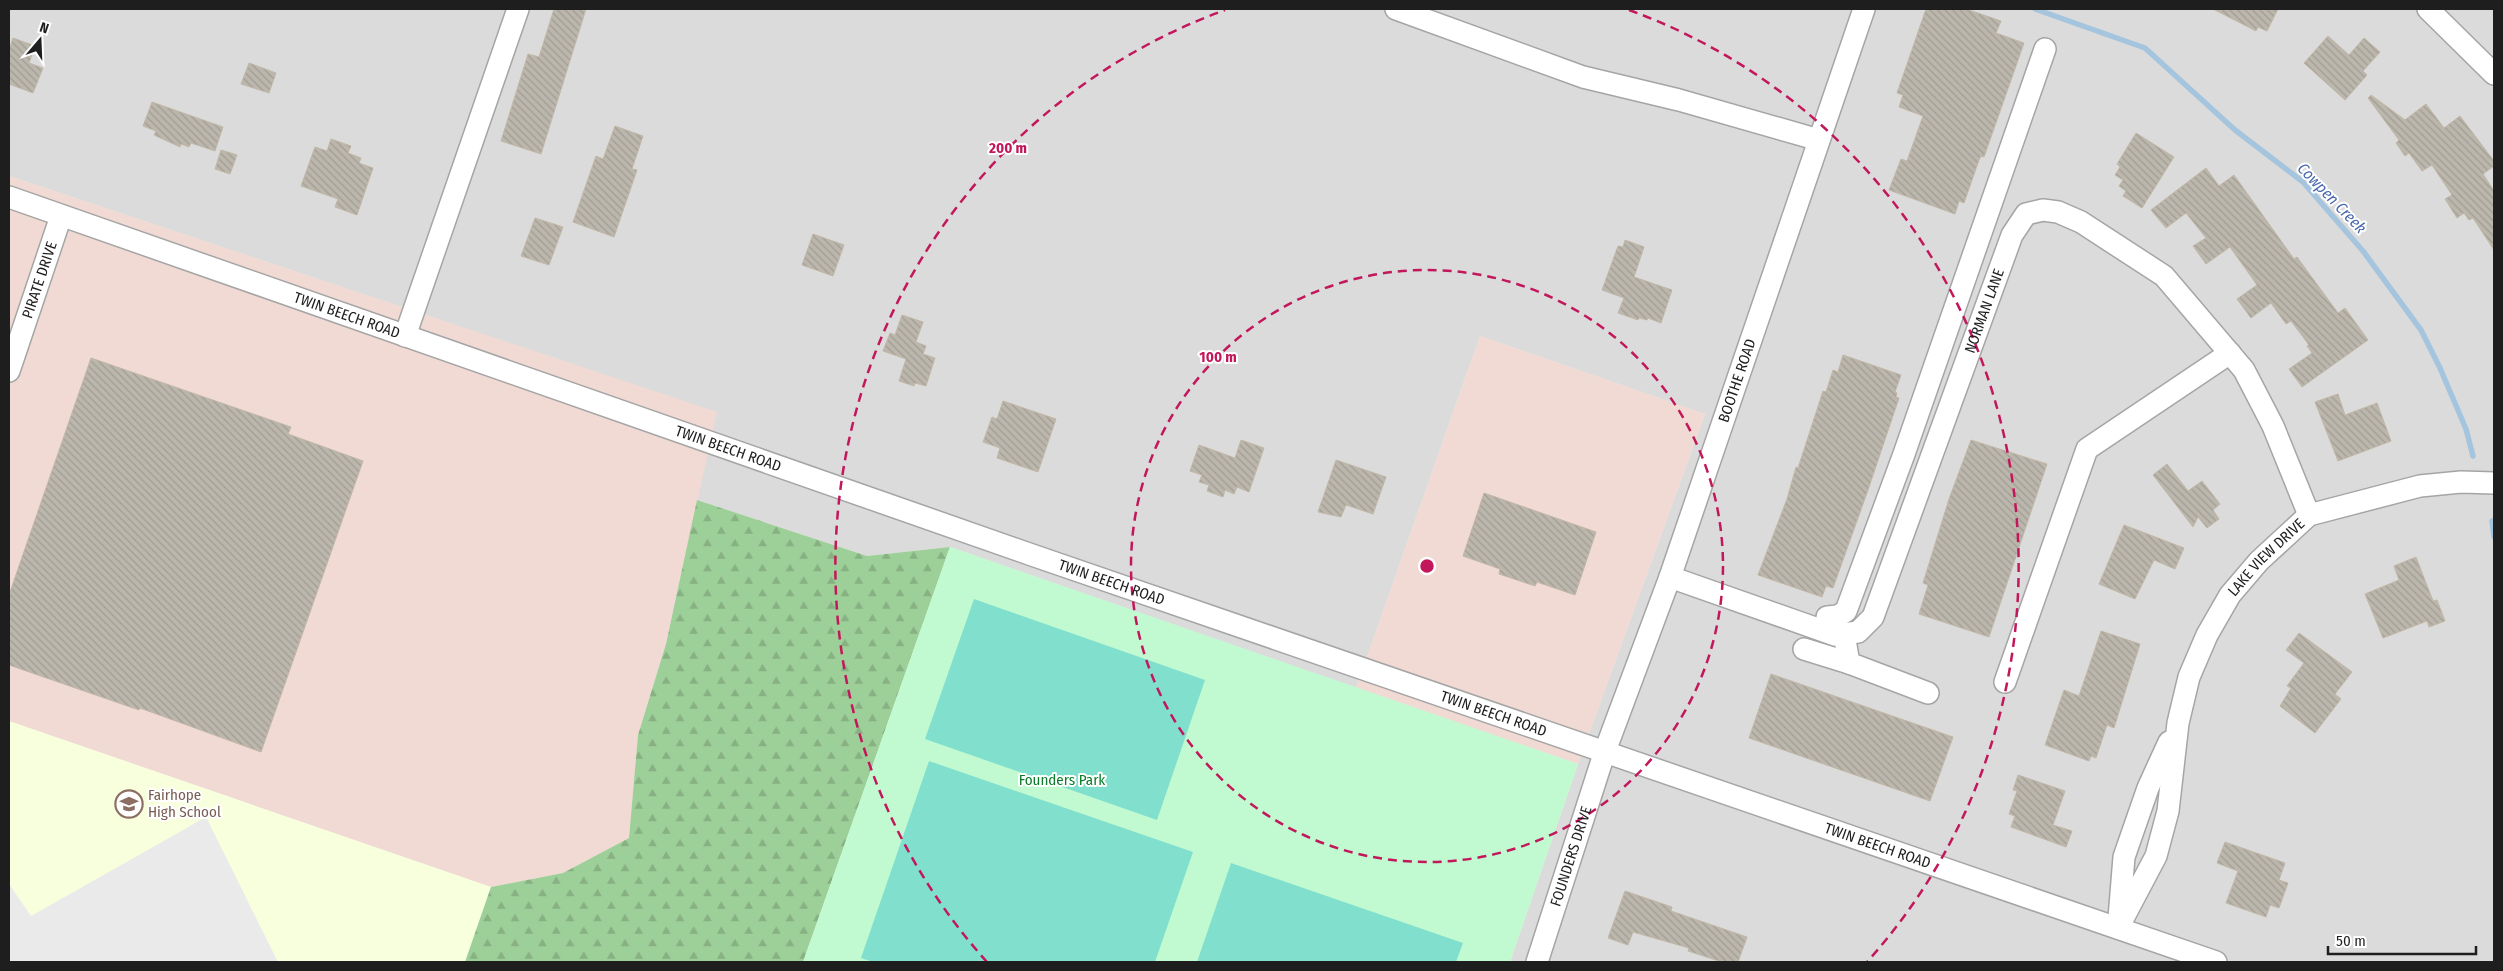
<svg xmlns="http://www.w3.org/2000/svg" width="2503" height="971" viewBox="0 0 2503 971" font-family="'Fira Sans Condensed',sans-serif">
<defs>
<pattern id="forest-firs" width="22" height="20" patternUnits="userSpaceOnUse" patternTransform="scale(1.25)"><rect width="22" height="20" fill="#9dcf98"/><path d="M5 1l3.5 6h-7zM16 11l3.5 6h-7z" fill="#87b183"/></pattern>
<pattern id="building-back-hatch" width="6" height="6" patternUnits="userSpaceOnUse" patternTransform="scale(1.25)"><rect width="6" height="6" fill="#bcb7ad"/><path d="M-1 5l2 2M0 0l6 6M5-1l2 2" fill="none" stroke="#a19d94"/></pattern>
</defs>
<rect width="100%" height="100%" fill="#efeee4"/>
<path fill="#dcdbdb" d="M9 9H2494V962H1510L1578 764 1705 414 1480 336 1356 688 950 547 867 556 697 500 716 412 9 176Z"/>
<path fill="#f0dad3" d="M9 176 717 412 666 644 638 735 629 838 563 873 491 887 9 721Z
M1480 336 1705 414 1578 764 1356 688Z"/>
<path fill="#f8ffdd" d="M9 721 491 887 465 962H9Z"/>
<path fill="url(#forest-firs)" d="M697 500 867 556 950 547 803 962H465L491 887 563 873 629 838 638 735 666 644Z"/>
<path fill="#c1fad1" d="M950 547 1578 764 1510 962H803Z"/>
<path fill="#81dfce" d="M974 599 1205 680 1157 820 925 739Z
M929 761 1193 852 1155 962H873L861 958Z
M1231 863 1463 943 1456 962H1197Z"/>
<path fill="#eaeaea" d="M206 817 278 962H9V884L31 916Z"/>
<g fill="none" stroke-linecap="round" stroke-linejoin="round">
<path stroke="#a4c5dd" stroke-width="5.5" d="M2035 9 2145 48 2235 130 2303 182 2363 251 2421 330 2440 368 2466 429 2473 456
M2492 521 2494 537"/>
</g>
<path fill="url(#building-back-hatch)" stroke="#c1b7a6" d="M554 9H586L541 154 501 141 528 54 539 57Z
M1926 9H1966L2001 21 1996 33 2024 43 1984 157 1981 156 1979 160 1964 203 1959 201 1955 214 1889 190 1901 159 1907 161 1923 116 1899 107 1903 95 1897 93Z
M2213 9H2278L2267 31 2258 27 2256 31Z
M2328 36 2349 55 2364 38 2380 52 2363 71 2367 75 2345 100 2304 63Z
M13 38 35 46 29 63 43 68 33 93 9 84V50Z
M249 63 276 73 269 93 241 84Z
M2371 95 2405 120 2426 104 2444 128 2460 116 2494 161V166L2483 174 2494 191V250L2473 218 2469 220 2464 213 2457 218 2445 199 2452 195 2432 165 2422 171 2409 153 2405 156 2396 143 2399 140 2368 98Z
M152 102 223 127 215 151 191 143 189 147 181 144 180 147 154 135 156 131 143 126Z
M615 126 643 136 632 169 637 170 614 237 573 222 596 156 603 159Z
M2136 133 2174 157 2142 208 2123 196 2126 191 2119 186 2123 180 2115 175 2120 167 2117 164Z
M331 139 351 146 348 153 361 158 359 163 373 168 357 215 335 207 338 199 301 186 315 147 327 151Z
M221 150 237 155 230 174 215 169Z
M2206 168 2219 186 2234 175 2294 259 2297 257 2338 313 2345 308 2368 340 2302 387 2289 369 2312 353 2307 346 2309 345 2291 321 2286 324 2271 303 2251 318 2237 299 2257 285 2230 247 2206 264 2193 246 2206 238 2186 213 2166 228 2151 210Z
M535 218 563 227 549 265 521 256Z
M813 234 844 245 833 276 802 265Z
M1625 240 1644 247 1634 277 1672 290 1661 323 1648 318 1647 320 1639 318 1638 320 1618 313 1624 298 1602 290 1618 246 1623 247Z
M902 315 923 322 916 342 926 346 923 354 935 358 926 386 915 383 914 386 899 381 906 359 883 351 890 333 895 335Z
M1843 355 1901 375 1895 392 1897 393 1896 397 1899 398 1868 490 1833 588 1826 586 1822 597 1758 575 1787 499 1796 467 1798 468 1823 391 1826 392 1833 370 1838 372Z
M91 358 291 427 288 434 363 461 261 752 140 708 139 710 9 665V595Z
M2338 394 2345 415 2377 403 2391 441 2338 461 2315 402Z
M1003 401 1056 419 1038 472 997 458 1000 448 983 442 992 417 997 419Z
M1241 440 1264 448 1249 492 1237 487 1234 494 1225 490 1223 497 1207 491 1209 485 1199 482 1202 475 1190 471 1199 445 1235 458Z
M1971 440 2047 464 1989 637 1919 614 1928 585 1923 583 1949 499Z
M1336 460 1386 477 1373 514 1346 505 1341 517 1318 512Z
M2167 464 2188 491 2202 481 2220 504 2213 510 2219 519 2207 528 2198 517 2193 527 2153 475Z
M1484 493 1596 532 1575 595 1537 582 1535 586 1499 574 1500 569 1463 556Z
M2124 525 2184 548 2175 569 2154 560 2135 599 2099 584Z
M2416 557 2433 601 2437 600 2445 621 2429 627 2427 621 2383 638 2365 594 2399 580 2394 566Z
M2101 631 2140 644 2114 728 2107 725 2096 758 2091 756 2089 761 2045 745 2064 690 2079 696Z
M2299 633 2352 672 2335 694 2341 699 2315 733 2280 706 2291 688 2287 686 2304 663 2286 650Z
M1771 674 1953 737 1930 801 1749 738Z
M2018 775 2065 791 2053 825 2072 831 2066 847 2011 827 2015 816 2009 814 2017 791 2013 790Z
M2225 842 2285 863 2279 880 2288 883 2279 908 2270 905 2266 917 2226 903 2238 871 2217 863Z
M1625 891 1672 907 1671 911 1747 937 1738 962H1722L1688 951 1689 948 1633 932 1628 945 1608 938Z"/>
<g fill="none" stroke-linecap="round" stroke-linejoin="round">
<g stroke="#a5a5a5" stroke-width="24">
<g id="minor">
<path d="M1396 9 1583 77 1679 100 1819 140"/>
<path d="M2428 9 2494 74"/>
<path id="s1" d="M9 197 1032 555 2216 962"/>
<path d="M405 336 518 9"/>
<path id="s2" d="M9 371 61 216"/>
<path id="s3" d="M1670 577 1835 635 1858 632 1873 617 2012 235 2026 214 2043 210 2058 212 2081 222 2164 276 2244 370 2273 426 2309 515"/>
<path d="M1827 617 1838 616 1846 611 1904 454 2045 49"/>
<path d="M1844 634 1849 663 1928 693"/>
<path d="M1804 649 1849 663"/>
<path d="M2005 682 2087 449 2230 353"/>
<path d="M2119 918 2124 857 2148 788 2169 742"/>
<path id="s4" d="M2118 928 2156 856 2168 811 2178 723 2189 677 2207 635 2230 595 2259 561 2309 515 2420 486 2461 482 2494 483"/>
<path id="s5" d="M1537 962 1605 751 1670 577 1864 9"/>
</g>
</g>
<use href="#minor" stroke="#fff" stroke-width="21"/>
</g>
<g fill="none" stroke="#c2185b" stroke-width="2.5" stroke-dasharray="9 6">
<circle cx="1427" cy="566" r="296"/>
<path d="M987 962A592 592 0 0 1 1225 10M1629 10A592 592 0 0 1 1867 962"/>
</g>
<defs>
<g id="school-ring" transform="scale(1.4375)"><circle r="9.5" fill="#fff" stroke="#8d6e63" stroke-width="1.5"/><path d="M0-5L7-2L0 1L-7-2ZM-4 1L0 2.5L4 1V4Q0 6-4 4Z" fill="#8d6e63"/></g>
</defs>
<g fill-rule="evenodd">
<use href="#school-ring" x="129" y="804"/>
</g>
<g text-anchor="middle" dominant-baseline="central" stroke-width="4" stroke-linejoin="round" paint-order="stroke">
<g font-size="15" fill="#1e1e1e" stroke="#fff">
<text stroke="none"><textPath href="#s2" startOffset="96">PIRATE DRIVE</textPath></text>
<text stroke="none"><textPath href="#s3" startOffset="545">NORMAN LANE</textPath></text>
<text stroke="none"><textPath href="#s1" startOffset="358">TWIN BEECH ROAD</textPath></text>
<text stroke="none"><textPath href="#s5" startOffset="615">BOOTHE ROAD</textPath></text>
<text stroke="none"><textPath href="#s1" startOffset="762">TWIN BEECH ROAD</textPath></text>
<text stroke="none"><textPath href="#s4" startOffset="408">LAKE VIEW DRIVE</textPath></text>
<text stroke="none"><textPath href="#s1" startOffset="1168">TWIN BEECH ROAD</textPath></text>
<text stroke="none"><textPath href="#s1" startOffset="1572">TWIN BEECH ROAD</textPath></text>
<text stroke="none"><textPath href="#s1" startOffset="1978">TWIN BEECH ROAD</textPath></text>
<text stroke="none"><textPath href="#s5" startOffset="111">FOUNDERS DRIVE</textPath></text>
</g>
<g font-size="15" fill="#0b7d2c" stroke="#fff">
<text x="1062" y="780">Founders Park</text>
</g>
<g font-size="15" fill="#785e54" stroke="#fff" text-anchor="start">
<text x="148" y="795">Fairhope<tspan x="148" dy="17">High School</tspan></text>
</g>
<g font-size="16" font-style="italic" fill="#4a68ae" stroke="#fff">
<text transform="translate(2332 198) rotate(46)">Cowpen Creek</text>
</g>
</g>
<circle cx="1427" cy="566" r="8" fill="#c2185b" stroke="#fff" stroke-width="2.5"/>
<g font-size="15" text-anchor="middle" font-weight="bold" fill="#c2185b" stroke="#fff" stroke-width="4" stroke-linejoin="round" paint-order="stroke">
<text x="1008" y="153">200 m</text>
<text x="1218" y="362">100 m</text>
</g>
<rect width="2503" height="971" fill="none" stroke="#1e1e1e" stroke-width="20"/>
<g transform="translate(40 40) rotate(19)" stroke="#ffffff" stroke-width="4" paint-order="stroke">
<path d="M0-4L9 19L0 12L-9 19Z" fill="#1e1e1e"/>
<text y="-8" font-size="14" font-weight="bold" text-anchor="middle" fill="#1e1e1e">N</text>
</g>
<path d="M2328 946v8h148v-8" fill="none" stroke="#1e1e1e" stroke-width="2.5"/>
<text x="2336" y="946" font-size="15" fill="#1e1e1e" stroke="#ffffff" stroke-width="4" paint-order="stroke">50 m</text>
</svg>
